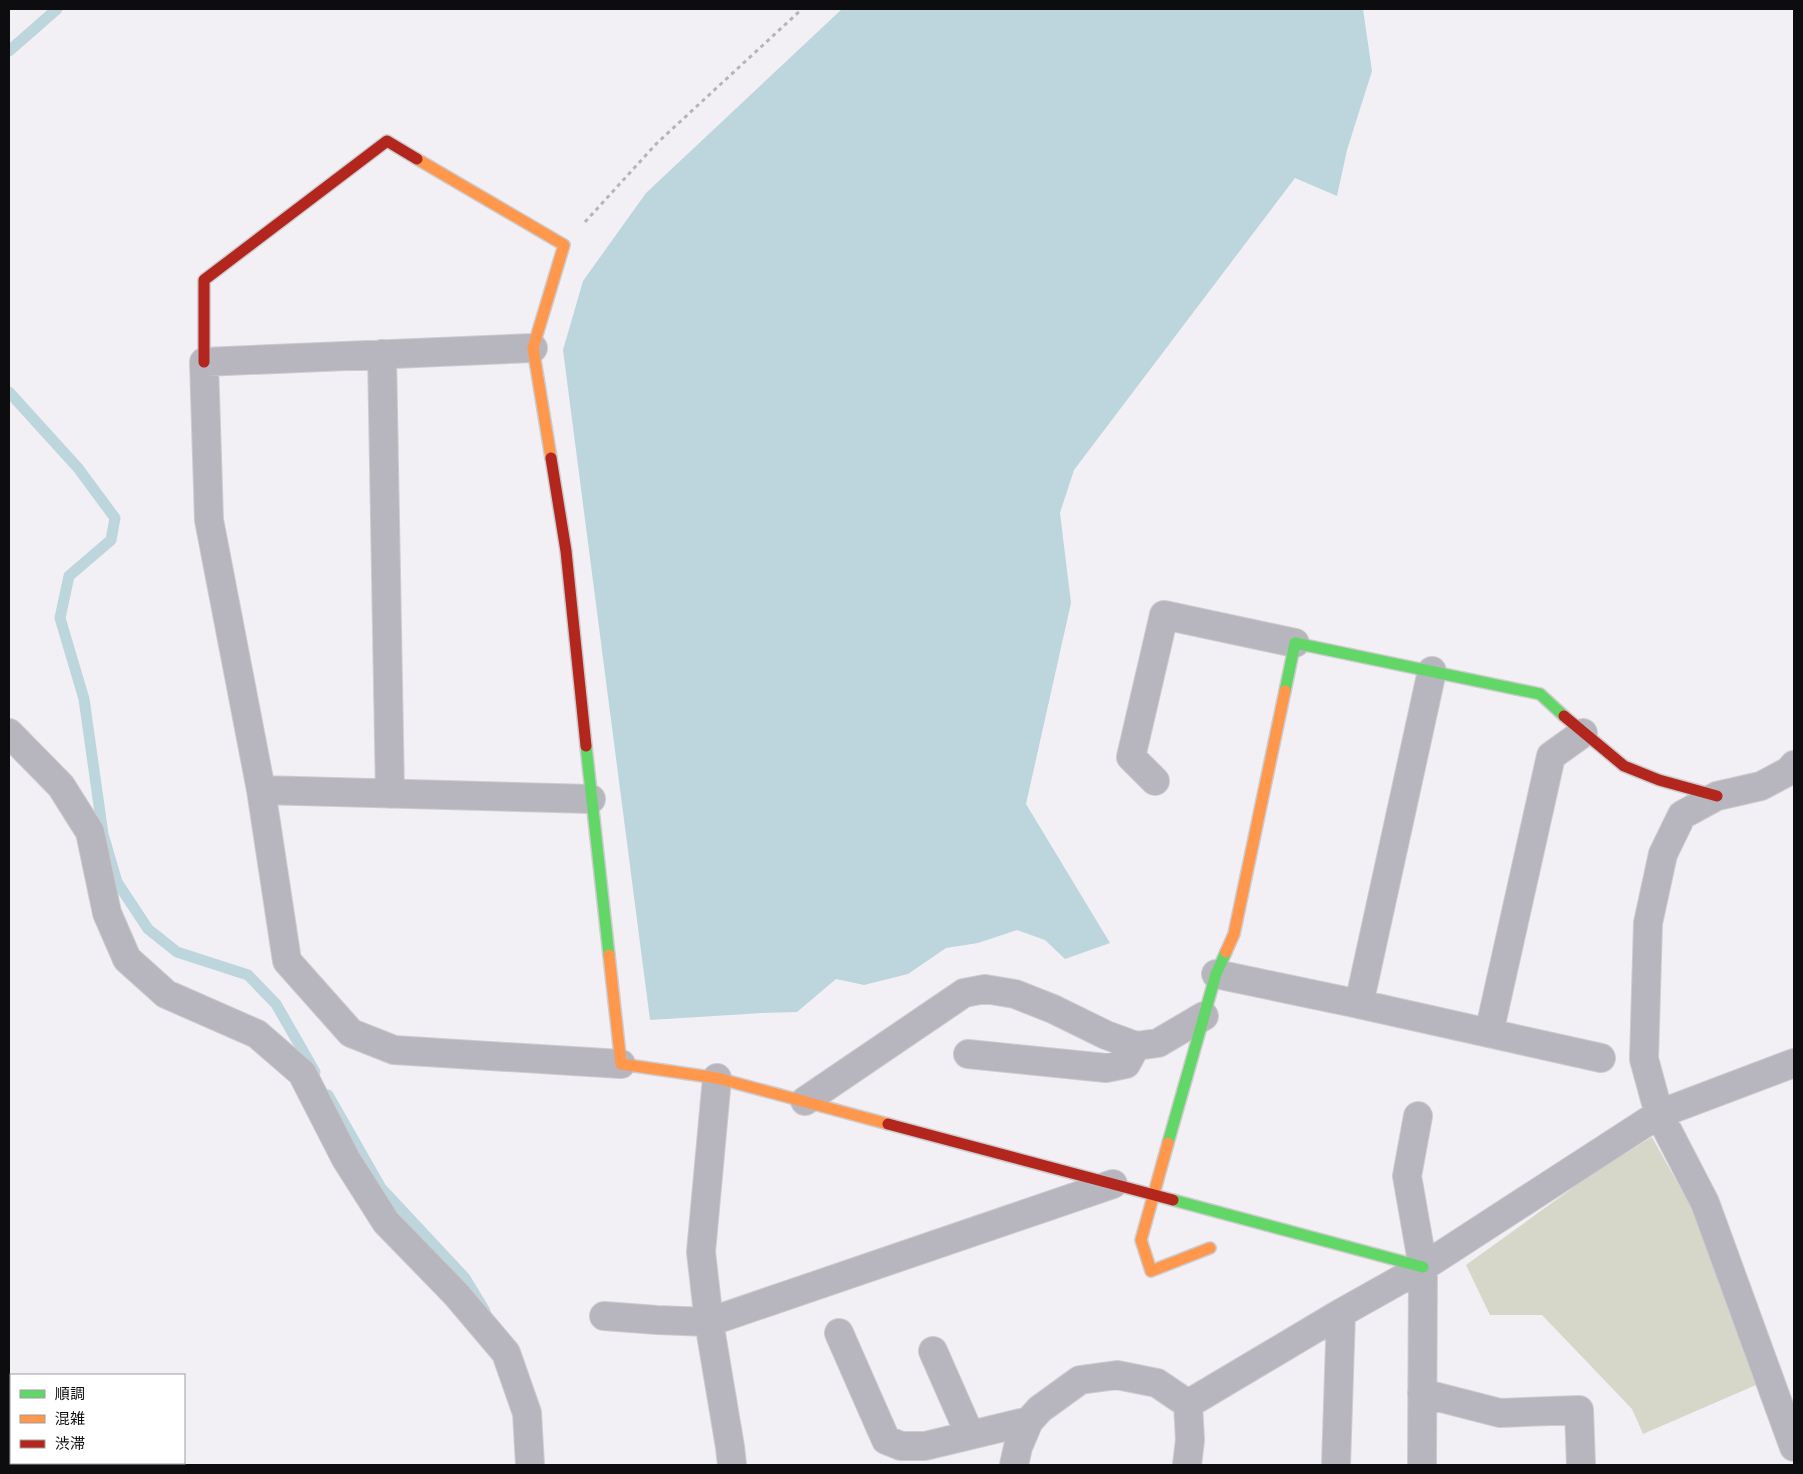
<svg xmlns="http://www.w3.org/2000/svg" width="1803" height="1474" viewBox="0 0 1803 1474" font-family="'Fira Sans Condensed','Noto Sans JP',sans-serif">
<rect width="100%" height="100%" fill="#f2f0f5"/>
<path fill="#d7d7c9" d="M1652 1137 1691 1207 1763 1382 1643 1434 1632 1409 1542 1315H1490L1466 1265 1592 1174Z"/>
<path fill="#bdd5dd" d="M842 9H1363L1372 71 1347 150 1337 196 1295 178 1074 470 1060 513 1071 603 1026 804 1110 943 1065 959 1045 940 1017 930 978 943 946 948 908 974 864 985 836 979 797 1012 762 1013 650 1020 563 350 583 281 646 193Z"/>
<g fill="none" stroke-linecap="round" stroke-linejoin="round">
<path stroke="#bdd5dd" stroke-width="11" d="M9 51 57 9
M9 392 78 468 115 518 111 540 69 576 60 618 84 699 103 834 117 882 148 929 177 952 248 975 276 1004 315 1072
M328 1095 381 1188 465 1278 485 1311
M9 1414 11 1416
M102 1463 110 1465"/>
<g stroke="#cdcccf" stroke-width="30">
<path id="street" d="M533 348 204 362 209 520 261 790 591 799
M382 354 390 794
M9 733 61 786 90 832 107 913 127 959 166 994 257 1034 302 1073 346 1159 386 1222 456 1294 506 1353 527 1413 530 1465
M1794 765 1789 771 1761 786 1717 796 1682 815 1663 854 1648 923 1644 1059 1659 1114 1705 1203 1794 1447
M1155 781 1131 757 1164 615 1295 643
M261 790 287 961 351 1033 394 1050 621 1064
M1216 974 1359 1004 1432 671
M1359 1004 1601 1058
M1489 1033 1551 756 1583 733
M968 1054 1106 1068 1126 1064 1136 1046
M717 1078 701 1252 709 1322 730 1447 732 1465
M805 1101 964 993 985 989 1015 994 1053 1009 1106 1035 1136 1046 1158 1043 1204 1016
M1418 1116 1407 1176 1423 1267 1422 1465
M604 1316 657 1320 709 1322 1113 1184
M839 1333 886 1440 901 1446H925L1029 1421
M933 1351 970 1435
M1422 1393 1500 1413 1579 1410 1581 1465
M1014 1465 1018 1447 1029 1421 1040 1409 1080 1380 1117 1375 1157 1383 1188 1404 1341 1313 1423 1267 1659 1114 1794 1063
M1187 1465 1190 1440 1188 1404
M1336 1465 1341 1313"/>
</g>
<g stroke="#cdcccf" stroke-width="14">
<path id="fast" d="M1285 691 1295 643 1540 694 1564 716
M586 746 609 955
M1168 1143 1216 974 1226 952
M1173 1200 1423 1267"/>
</g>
<g stroke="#cdcccf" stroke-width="14">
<path id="slow" d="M417 159 564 245 533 348 551 458
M1226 952 1234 934 1285 691
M609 955 621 1064 717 1078 888 1124
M1168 1143 1141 1240 1151 1271 1210 1248"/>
</g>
<g stroke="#cdcccf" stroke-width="14">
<path id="jam" d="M204 362V280L387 141 417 159
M551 458 566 551 586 746
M1564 716 1624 766 1659 780 1717 796
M888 1124 1173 1200"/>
</g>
<path stroke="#b6b4ba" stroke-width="3" stroke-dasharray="4 4" stroke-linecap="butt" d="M585 222 657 143 802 9"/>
<use href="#street" stroke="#b7b5be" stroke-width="28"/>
<use href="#fast" stroke="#63d668" stroke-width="11"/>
<use href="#slow" stroke="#ff974d" stroke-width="11"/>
<use href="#jam" stroke="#b3261e" stroke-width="11"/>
</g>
<rect width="1803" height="1474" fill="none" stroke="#0d0c0f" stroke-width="20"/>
<rect x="10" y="1374" width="175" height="90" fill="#ffffff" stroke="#9e9e9f"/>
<rect x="20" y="1390" width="25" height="8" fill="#63d668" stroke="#9e9e9f"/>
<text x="55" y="1399" font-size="15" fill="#0d0c0f">順調</text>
<rect x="20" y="1415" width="25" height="8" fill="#ff974d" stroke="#9e9e9f"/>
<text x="55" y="1424" font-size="15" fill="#0d0c0f">混雑</text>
<rect x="20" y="1440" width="25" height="8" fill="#b3261e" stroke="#9e9e9f"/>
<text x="55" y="1449" font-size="15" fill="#0d0c0f">渋滞</text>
</svg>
